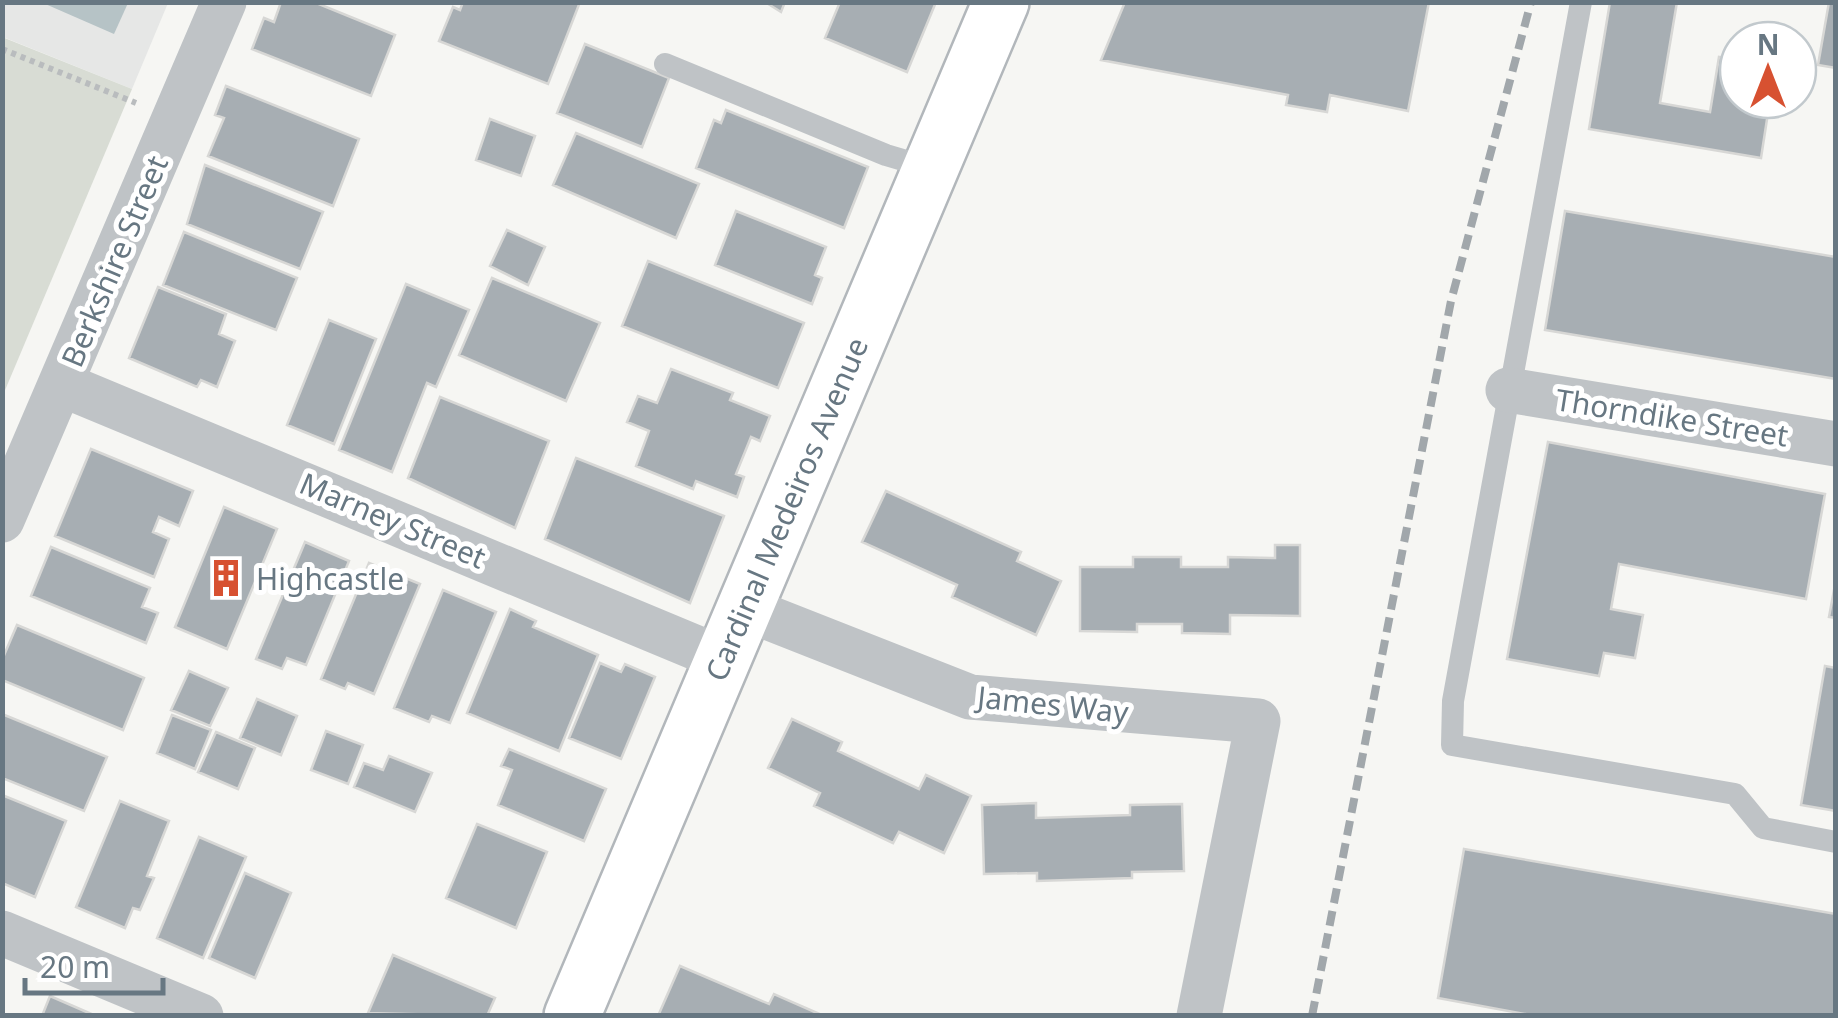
<svg xmlns="http://www.w3.org/2000/svg" width="1838" height="1018" viewBox="0 0 1838 1018" font-family="'Noto Sans',sans-serif">
<rect width="100%" height="100%" fill="#f6f6f3"/>
<path fill="#e6e7e6" d="M2 3H168L132 89 3 37Z"/>
<path fill="#d8dcd4" d="M2 37 132 89 3 395H2Z"/>
<path fill="#b6c3c6" d="M43 3 128 2V3L114 34Z"/>
<path fill="#a7aeb3" stroke="#d7d7d5" stroke-width="2.5" d="M281 2H314L395 35 371 96 252 49 264 18 274 22Z
M463 2H580L548 84 439 41 453 7 460 10Z
M765 2H785L781 12Z
M840 2H936L907 72 825 38Z
M1125 2H1429L1408 111 1330 95 1327 112 1286 105 1288 95 1101 60Z
M1610 2H1677L1660 103 1710 112 1719 57 1738 60V100H1770L1761 158 1589 129Z
M1829 2H1836V68L1818 65Z
M585 44 669 78 642 147 557 113Z
M226 86 359 139 333 206 208 156 224 118 215 115Z
M726 110 868 167 844 228 696 168 714 120 721 123Z
M490 119 535 136 521 176 476 160Z
M576 133 699 184 676 238 553 185Z
M205 165 323 212 300 269 187 224Z
M736 211 826 247 815 275 822 278 812 304 715 265Z
M1565 211 1836 257V379L1545 330Z
M507 230 545 247 528 285 490 266Z
M184 232 297 278 276 330 163 285Z
M648 261 804 323 778 388 622 326Z
M492 278 600 323 566 401 459 355Z
M406 284 469 310 436 387 427 383 392 472 339 450Z
M158 287 226 314 219 334 235 341 217 387 201 380 197 387 129 358Z
M329 320 376 339 334 444 287 425Z
M671 369 733 393 730 400 770 416 760 441 751 437 736 474 744 477 737 497 696 481 693 489 636 466 649 431 627 422 638 396 657 403Z
M440 397 549 441 515 528 408 478Z
M1548 442 1825 494 1806 599 1619 564 1611 609 1643 615 1635 658 1604 653 1599 676 1507 659Z
M91 449 193 491 179 526 159 517 153 532 169 539 154 577 55 536Z
M576 458 724 516 690 603 545 539Z
M886 491 1021 552 1017 561 1061 581 1036 635 952 597 957 585 862 542Z
M224 507 277 529 227 649 175 627Z
M305 542 349 561 306 665 287 658 282 669 256 659Z
M1275 545H1300V616L1230 615V634L1182 633V624H1137V632L1080 631V567H1133V557H1181V567H1228V557L1275 558Z
M51 547 150 588 142 607 158 613 146 643 31 596Z
M369 563 420 584 374 694 348 683 345 689 321 679Z
M443 590 496 612 450 723 432 716 429 722 394 708Z
M1834 590H1836V618L1829 617Z
M510 609 536 621 533 627 598 655 559 751 467 713Z
M17 625 144 678 123 730 2 680V660Z
M600 663 621 672 625 664 655 677 621 759 569 738Z
M1825 666 1836 668V811L1801 805Z
M189 671 228 688 210 726 171 710Z
M257 699 297 716 281 755 240 738Z
M2 714 107 757 84 811 2 778Z
M172 715 211 730 195 769 157 753Z
M792 719 842 742 838 751 919 789 926 775 971 796 944 853 899 832 893 843 814 806 820 793 768 768Z
M326 731 363 745 348 784 311 770Z
M216 732 255 748 238 789 198 772Z
M509 749 606 789 584 841 498 805 512 770 501 766Z
M389 756 432 773 415 812 354 787 364 763 383 770Z
M2 795 66 821 35 897 2 883Z
M120 801 169 821 147 876 154 878 140 910 133 908 125 928 76 907Z
M1036 803V818L1130 815V805L1182 804 1184 871 1132 872V878L1037 881V873L984 874 982 805Z
M477 824 547 852 516 928 446 898Z
M199 837 246 857 203 958 157 938Z
M1464 849 1836 914V1016H1536L1438 998Z
M245 873 291 893 255 978 209 958Z
M393 955 495 998 487 1016 368 1013Z
M680 966 769 1004 774 994 824 1016H658Z
M50 996 96 1016H42Z"/>
<g fill="none" stroke-linecap="round" stroke-linejoin="round">
<g stroke="#b2b7bb" stroke-width="60">
<path id="secondary" d="M572 1016 1001 2"/>
</g>
<path stroke="#b9bcbe" stroke-width="6" stroke-dasharray="5 5" stroke-linecap="butt" d="M2 49 136 103"/>
<path stroke="#bfc3c6" stroke-width="22" d="M1581 2 1453 701 1452 745 1735 794 1763 828 1836 842
M665 64 886 155 930 168"/>
<path stroke="#bfc3c6" stroke-width="45" d="M61 384 723 659
M1508 390 1836 444
M2 520 224 2
M744 608 970 697 1258 721 1199 1016
M2 933 201 1016"/>
<use href="#secondary" stroke="#fff" stroke-width="55"/>
<path stroke="#a1a7ab" stroke-width="8" stroke-dasharray="15 8" stroke-linecap="butt" d="M1312 1016 1451 301 1531 2"/>
</g>
<defs>
<g id="building-bare" transform="scale(3)"><path d="M-4-6H4V6H1V3H-1V6H-4ZM-2.5-4.3h1.7v1.8h-1.7ZM.8-4.3h1.7v1.8H.8ZM-2.5-1h1.7V.8h-1.7ZM.8-1h1.7V.8H.8Z" fill="#d75131" stroke="#fff" stroke-width="2.5" paint-order="stroke"/></g>
</defs>
<g fill-rule="evenodd">
<use href="#building-bare" x="226" y="578"/>
</g>
<g text-anchor="middle" dominant-baseline="central" stroke-width="10" stroke-linejoin="round" paint-order="stroke">
<g font-size="30" fill="#677782" stroke="#fff">
<text transform="translate(114 261) rotate(-67)">Berkshire Street</text>
<text transform="translate(1672 417) rotate(9)">Thorndike Street</text>
<text transform="translate(786 509) rotate(-67)">Cardinal Medeiros Avenue</text>
<text transform="translate(393 520) rotate(23)">Marney Street</text>
<text transform="translate(1053 704) rotate(6)">James Way</text>
</g>
<g font-size="30" fill="#677782" stroke="#fff" text-anchor="start">
<text x="256" y="578">Highcastle</text>
</g>
</g>
<rect width="1838" height="1018" fill="none" stroke="#677782" stroke-width="10"/>
<g transform="translate(1768 70)"><circle r="48" fill="#ffffff" stroke="#c2c9cd" stroke-width="2.5"/>
<path d="M0-8L18 38L0 25L-18 38Z" fill="#d75131"/>
<text y="-15" font-size="28" font-weight="bold" text-anchor="middle" fill="#677782">N</text>
</g>
<path d="M25 978v15h138v-15" fill="none" stroke="#677782" stroke-width="5"/>
<text x="40" y="978" font-size="30" fill="#677782" stroke="#ffffff" stroke-width="8" paint-order="stroke">20 m</text>
</svg>
